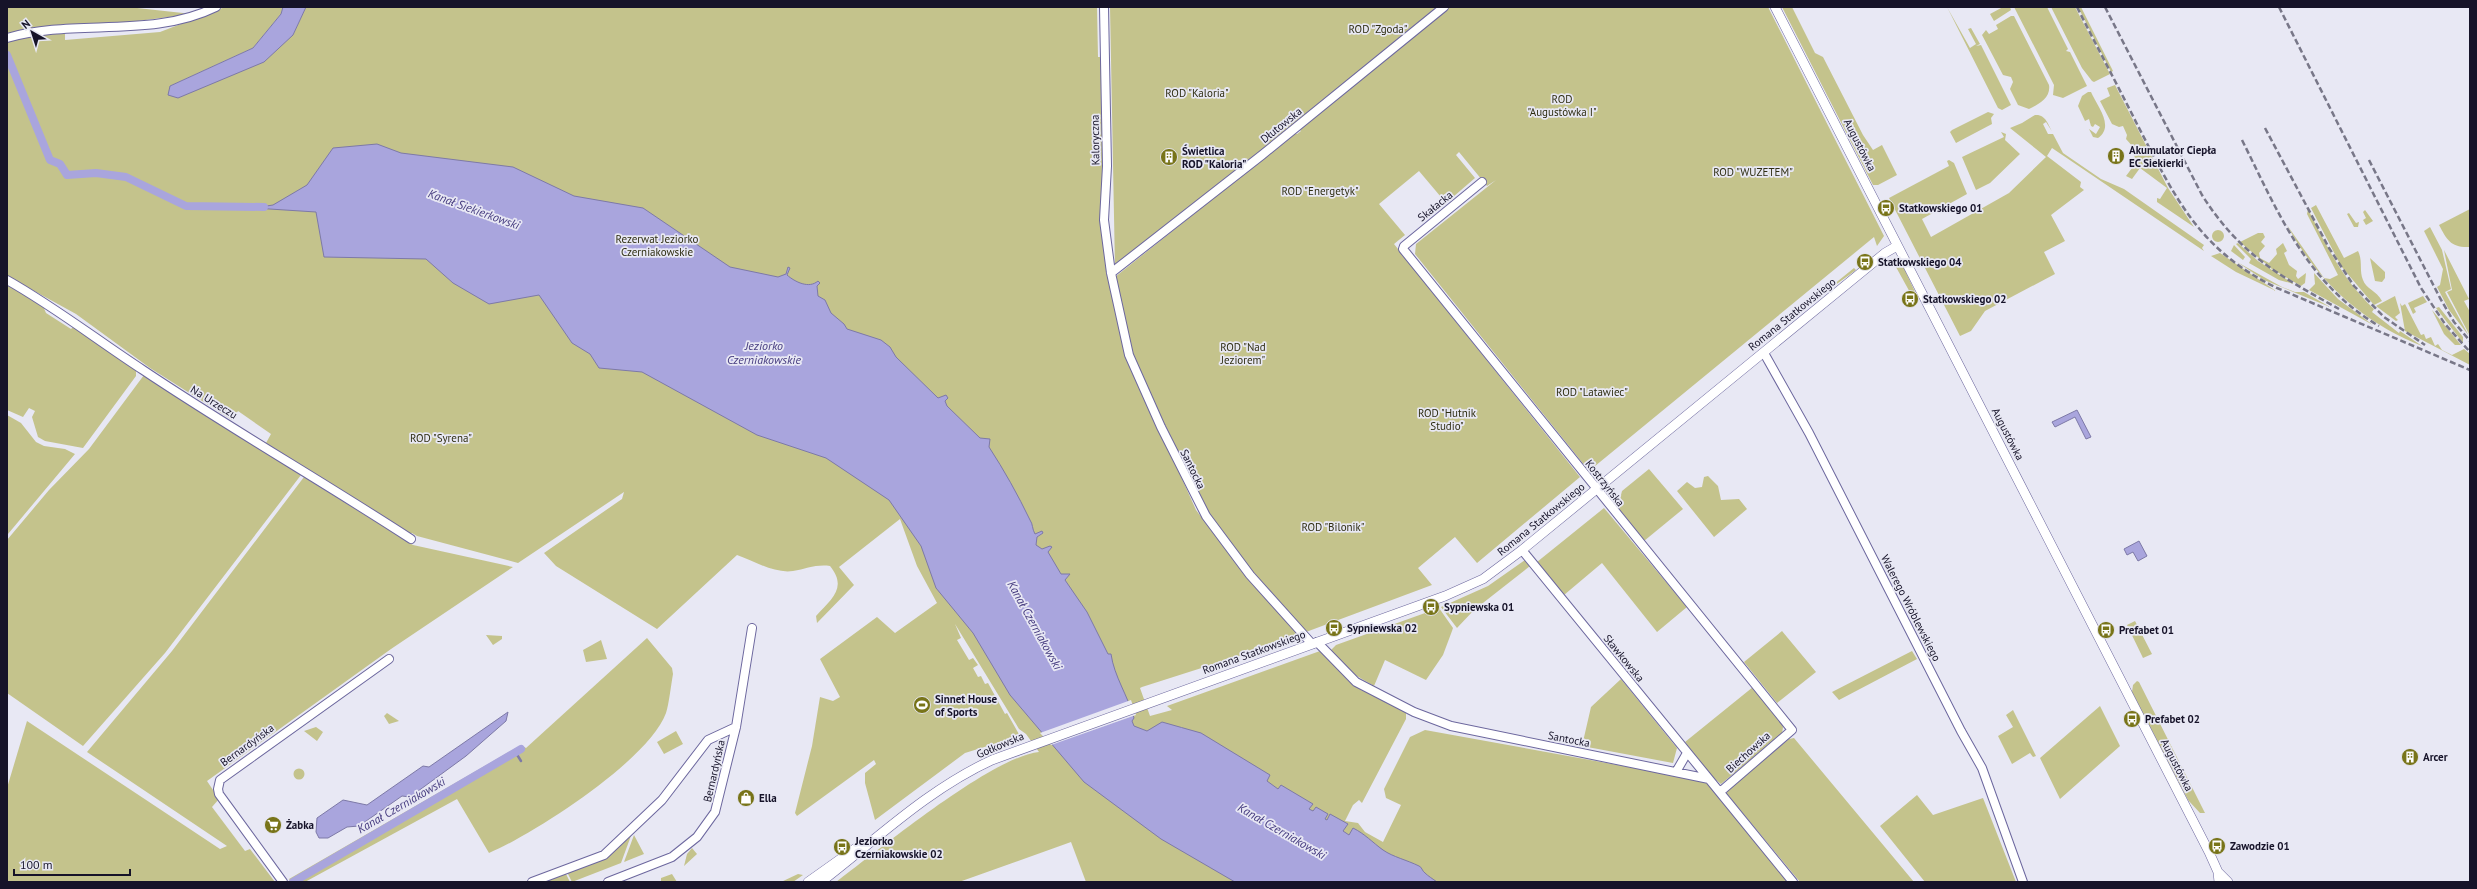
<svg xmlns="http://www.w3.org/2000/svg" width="2477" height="889" viewBox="0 0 2477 889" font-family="'PT Sans',sans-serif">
<rect width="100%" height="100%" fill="#e8e8f4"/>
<path fill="#c4c38c" d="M7 7H128L192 14 107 25 45 27 7 35Z
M225 7H283L281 14 253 48 170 86 293 35 306 7H1097L1098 57H1102L1108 252 1105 263 1129 360 1196 510 1244 574 1300 631 1292 639 1142 687 1140 688 1150 716 1172 710 1167 706 1320 651 1361 690 1397 705 1406 713V719L1362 803 1359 800 1353 805 1345 821 1358 823 1365 832 1383 842 1401 805 1386 798 1384 789 1410 737 1425 730 1711 782 1795 882H1086L1071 842 959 882H836C879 850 991 757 1039 752L1026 734 1019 729 955 624 961 638 957 640 969 660 973 658 978 665 973 668 978 677 981 676 985 684 988 683 1005 714 1007 713 1020 736 965 753 875 820 865 783V773L876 764 874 760 797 816 795 813 812 746 820 697 833 701 840 697 820 659 877 617 895 633 937 603 917 566 900 519 839 567 854 585 817 623 816 616C831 599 848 588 830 566 816 564 806 569 793 571 775 574 754 561 737 555L657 629 556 566 544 553 622 499 624 492 518 563 417 536 412 533 409 534 266 443 271 434 238 411 232 420 150 368 76 314 7 276V41L65 32V40L160 32Z
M1110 7H1439L1115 268Z
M1450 7H1768L1884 236 1877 246 1874 237 1589 471 1415 254 1416 244 1496 180 1487 186 1459 152 1456 155 1475 178 1446 203 1419 171 1379 204 1405 235 1394 244 1580 477 1477 563 1455 537 1418 568 1432 585 1306 632 1278 603 1242 560 1205 507 1134 361 1115 277 1295 133 1297 134 1301 131 1299 129Z
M1782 7H1792L1815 53 1823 57 1863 135 1873 150 1882 145 1897 175 1878 185H1873Z
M1947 7 1970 48 1976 44 1968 29 1971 28 1980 44 1976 46 1981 45 2011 105 2002 110 1998 108Z
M2003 7H2010L2011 10 1994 21 1990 14Z
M2014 7H2047L2068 49 2066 51 2070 52 2087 86 2063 98 2053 95 2054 85Z
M2051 7H2075L2110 74 2094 82 2092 81 2082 68Z
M2078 7H2081L2113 71 2111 72Z
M2011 16H2014L2049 85C2051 97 2040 104 2029 109L2018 105 2010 89 2013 82 2011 77 2003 75 1982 35 1986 30 1989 34 1998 29 1996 25Z
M2115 85 2168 188 2194 227 2157 202V198L2160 199 2167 188 2140 168 2132 179 2126 176 2135 164 2134 148 2126 139 2127 135 2123 126 2119 127 2112 124 2100 101 2110 96 2107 88Z
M2088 92H2091C2097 106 2115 126 2098 138L2093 137 2089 129 2096 134 2100 127 2095 124 2093 127 2091 126 2089 119 2085 121 2078 106 2082 96Z
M1988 112 1994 114 1991 118 1992 124 1956 143 1950 132 1952 130Z
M2035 115C2046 114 2048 125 2053 133L2046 122 2043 124 2048 134H2053L2063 153 2101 179 2124 189 2204 245 2202 248 2204 251 2052 148 2047 156 2081 182 2080 187 2084 190 2051 215 2065 241 2044 252 2055 274 1985 311 1971 331 1960 336 1889 198 1949 166 1947 161 1949 160 1954 163 1967 194 1922 219 1931 237 2009 193 2046 157 2010 128 2022 123Z
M2001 132 2006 134 2005 140 2020 154 1990 183 1976 190 1962 157 2004 137Z
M2316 205 2344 258 2358 251C2363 261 2359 270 2363 280 2366 289 2376 290 2382 301L2374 305 2341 266 2311 208Z
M2308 209C2326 246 2344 281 2374 309L2372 312 2399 333 2400 331 2422 346C2363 323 2316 280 2287 225L2324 278 2330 279 2338 275 2307 214Z
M2470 209V247C2451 248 2447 240 2439 225Z
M2365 210 2373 221 2366 225 2363 220 2366 218 2363 212Z
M2349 213 2356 223 2359 222 2358 227H2354L2347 214Z
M2430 227 2442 250 2451 289 2445 292 2469 336 2449 310 2437 287 2440 285 2443 269 2424 231Z
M2212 236a6 6 0 1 1 12 0a6 6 0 1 1-12 0Z
M2258 233H2263L2265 237 2261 242 2265 246 2259 253 2260 258 2269 263 2277 254 2276 249 2283 243 2287 251 2284 253 2289 265 2297 271 2296 276 2298 279 2306 273 2305 283 2301 286 2272 269 2240 242Z
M2238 243 2258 261 2294 284 2279 280 2249 263 2251 259 2236 244Z
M2234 245 2245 257 2243 260 2231 251Z
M2444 250 2469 299 2464 301 2470 312V336L2447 292 2452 290Z
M2220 253 2276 291 2236 272 2211 256Z
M1891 258 1902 264 1917 296H1912Z
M2370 258 2385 272V278L2382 282 2375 281Z
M2237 262 2282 287 2295 292H2304L2330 307 2264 280Z
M1854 268 1856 270 1834 286 1833 285Z
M2314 273 2338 299 2373 325 2309 290 2315 284Z
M7 284 43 306 46 313 71 329 74 326 136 370V376L83 448 45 441 38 437 32 417 35 411 29 408 23 417 7 410Z
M2395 296 2400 313 2395 317 2398 320 2396 321 2376 306Z
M2423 296 2427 302 2414 308 2416 312 2413 314 2408 303Z
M2400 303 2402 306 2405 304 2421 335 2424 334 2426 339 2431 337 2435 346 2438 344 2442 350 2452 355 2464 349 2470 354V365L2405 331Z
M2439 307 2463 337V343L2436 308Z
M2432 310 2461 345H2455L2444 334Z
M144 375 301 475 165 653 83 746 7 693V540L49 490 89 449Z
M7 415 21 423 36 442 44 446 65 449 75 454 8 534Z
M1649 469 1683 509 1644 541 1614 504 1620 499 1622 491Z
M1708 476 1718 486 1721 500 1739 499 1747 509 1714 537 1677 491 1687 482 1695 488 1702 487 1704 477Z
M304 477 413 545 513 567 391 649 207 781 219 799 212 807 245 851 250 849 275 882H7V788L27 721 220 849 227 846 87 752 172 651Z
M1604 508 1687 607 1657 632 1602 563 1564 595 1537 562Z
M1525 560 1530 566 1474 610 1457 628 1441 607 1488 586Z
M1439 608 1453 628 1452 631 1443 655 1426 680 1385 660 1374 686C1359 677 1338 667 1331 650L1336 645Z
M2135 621 2152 654 2143 658 2127 625Z
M1782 631 1816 672 1777 703 1744 662Z
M486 635 502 636V639L493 645Z
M647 638 672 668 673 674C671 685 669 704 666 713 649 760 534 834 489 853L457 799 305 882H291L289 879 521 745 526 748Z
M601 640 607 659 586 662 583 650Z
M1912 651 1917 659 1839 700 1832 692Z
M1621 679 1677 748 1673 763 1582 746 1591 707Z
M2137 681 2139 682 2205 813H2200L2188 800 2132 692 2133 685Z
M1753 687 1781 721 1783 727 1782 734 1721 784 1710 775 1685 742Z
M2100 706 2120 746 2060 799 2040 758Z
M2013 710 2036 756 2033 757 2030 753 2012 764 1998 736 2013 727 2006 715Z
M387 713 399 721 389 724 384 716Z
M316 727 323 732 317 741 304 731Z
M676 731 683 744 664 754 657 742Z
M1794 738 1914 882H1800L1727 794V790L1789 739Z
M293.5 774a5.5 5.5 0 1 1 11 0a5.5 5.5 0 1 1-11 0Z
M1917 795 1933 815 1983 798 2016 882H1925L1880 826Z
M632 833 621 863 572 882 567 872 594 863Z
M634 835 644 854 624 862Z
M692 848 697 854 684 866 687 854Z
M565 872 570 882H535Z
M672 874 677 882H661V878Z
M798 874 803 875 793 882H781Z"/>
<path fill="#a9a5dd" stroke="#7d79a7" d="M283 7H306L293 35 264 62 178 98 168 95 170 86 253 48 281 14Z
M377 144 401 153 513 167 574 196 643 208 730 267 778 277 786 274 788 267 790 268 787 275C795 282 809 289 818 281L820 283 817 286 818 296 825 300 831 313 844 324 847 329 881 340 890 347 896 357 938 398 946 395 948 398 945 401 947 406 980 438 990 439 989 447C1004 470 1018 495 1030 520 1033 524 1032 529 1035 534L1042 531 1043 533 1037 537 1036 545 1042 549 1050 546 1052 547 1048 552 1061 574H1070L1065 580 1087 612 1108 654H1111C1114 676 1128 696 1134 718L1132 721 1134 726 1147 731 1162 722C1175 726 1188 729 1201 733L1270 775 1267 781 1278 789 1281 785 1313 804 1309 809 1313 811 1316 807 1328 814 1325 819 1327 820 1330 814 1348 824 1343 831 1349 835 1353 828C1365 834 1372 842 1383 850 1393 857 1407 860 1419 866 1422 867 1422 871 1425 873 1428 876 1433 879 1437 882H1235L1161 839 1084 782 1010 695 973 633 936 588 921 546 889 500 826 458 757 435 642 372 599 368 590 354 572 343 539 295 489 304 453 283 426 259 324 257 316 212 254 208 273 205 307 185 333 148Z
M2077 410 2091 437 2086 439 2075 417 2055 427 2052 422Z
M2139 541 2147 556 2138 561 2133 552 2127 555 2124 549Z
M508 712 506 721 466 756 410 797 402 796 359 826 347 827 328 838H319L316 832 317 818 343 800 367 805 423 766 429 767Z"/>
<path fill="#e8e8f4" d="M1131 700 1136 715 1051 745 1040 733Z"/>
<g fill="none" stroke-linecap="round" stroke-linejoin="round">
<path stroke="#7d79a7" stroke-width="2.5" d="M516 753 521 761"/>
<path stroke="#a9a5dd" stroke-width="8" d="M7 55 50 160 60 164 67 175 96 173 126 177 186 206 264 207
M293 882 521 749"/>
<g stroke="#6c679e" stroke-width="10">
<path id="minor" d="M1104 7 1107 166 1104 220 1111 273 1129 355 1161 427 1206 516 1250 575 1312 644
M7 38C75 18 151 39 216 7
M1482 182 1404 246 1403 249 1792 730 1720 792
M1111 273 1262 155 1444 7
M7 280C55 307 97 340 143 370 231 429 322 481 411 539
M1764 353 1809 433 1961 731 1982 768 2023 882
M1522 550 1709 779
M1317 642 1356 682 1414 712 1451 726 1709 779 1793 882
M1676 772 1687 753
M283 882 219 794 218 789 220 780 389 659
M532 882 604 855 662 800 708 740 736 727
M608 882 672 857 697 837 715 812 736 727 752 628"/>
</g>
<g stroke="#6c679e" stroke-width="10">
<path id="tertiary" d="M1775 7 2209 852 2218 872 2219 882
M2218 872 2228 882
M808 882 863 843
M821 882C877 839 927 790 992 760L1445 596 1483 579 1522 550 1885 253 1897 246"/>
</g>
<use href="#minor" stroke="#fff" stroke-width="8"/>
<use href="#tertiary" stroke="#fff" stroke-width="9"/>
<path stroke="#787788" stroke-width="2.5" stroke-dasharray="6 3" stroke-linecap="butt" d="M2077 7C2097 47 2118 86 2138 126 2176 199 2199 250 2277 288L2470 370
M2105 7 2202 195C2240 255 2280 276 2339 309
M2279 7 2421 288 2445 324 2470 352
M2265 128 2329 248 2354 286 2384 317 2425 345
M2242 140C2278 212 2306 283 2379 326
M2369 160 2440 298 2454 322 2470 341"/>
</g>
<defs>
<g id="building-disc" transform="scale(0.9)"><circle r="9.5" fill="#787419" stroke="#e8e8f4"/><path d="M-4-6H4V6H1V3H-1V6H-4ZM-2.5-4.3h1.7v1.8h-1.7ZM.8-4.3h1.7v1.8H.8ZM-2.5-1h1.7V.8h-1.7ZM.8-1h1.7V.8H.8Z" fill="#fff"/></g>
<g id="bus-disc" transform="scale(0.9)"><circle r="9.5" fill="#787419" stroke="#e8e8f4"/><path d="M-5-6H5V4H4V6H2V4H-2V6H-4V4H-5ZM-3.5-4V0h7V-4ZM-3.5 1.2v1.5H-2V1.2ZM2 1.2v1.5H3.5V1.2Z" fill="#fff"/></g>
<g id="stadium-disc" transform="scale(0.9)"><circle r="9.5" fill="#787419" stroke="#e8e8f4"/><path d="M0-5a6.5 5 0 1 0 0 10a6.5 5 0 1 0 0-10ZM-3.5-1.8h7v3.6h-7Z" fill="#fff"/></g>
<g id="shop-disc" transform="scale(0.9)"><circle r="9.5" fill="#787419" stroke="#e8e8f4"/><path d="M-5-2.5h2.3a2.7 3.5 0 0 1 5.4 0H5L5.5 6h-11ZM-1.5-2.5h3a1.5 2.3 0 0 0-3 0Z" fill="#fff"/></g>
<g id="supermarket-disc" transform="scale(0.9)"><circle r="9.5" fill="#787419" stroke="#e8e8f4"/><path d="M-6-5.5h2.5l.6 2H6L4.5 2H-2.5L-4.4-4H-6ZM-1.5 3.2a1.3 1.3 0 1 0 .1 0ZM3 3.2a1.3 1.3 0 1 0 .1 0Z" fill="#fff"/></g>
</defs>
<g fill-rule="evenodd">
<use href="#building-disc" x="2116" y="156"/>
<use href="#building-disc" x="1169" y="157"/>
<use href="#bus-disc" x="1886" y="208"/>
<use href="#bus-disc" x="1865" y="262"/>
<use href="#bus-disc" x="1910" y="299"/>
<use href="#bus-disc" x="1431" y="607"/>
<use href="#bus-disc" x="1334" y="628"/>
<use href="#bus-disc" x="2106" y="630"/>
<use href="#stadium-disc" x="922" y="705"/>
<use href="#bus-disc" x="2132" y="719"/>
<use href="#building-disc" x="2410" y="757"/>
<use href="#shop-disc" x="746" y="798"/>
<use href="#supermarket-disc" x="273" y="825"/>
<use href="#bus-disc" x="2217" y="846"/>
<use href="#bus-disc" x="842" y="847"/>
</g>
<g text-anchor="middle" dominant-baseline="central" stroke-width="3.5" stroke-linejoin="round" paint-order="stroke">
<g font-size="11" fill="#2e2d11" stroke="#e8e8f4">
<text x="1378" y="29">ROD "Zgoda"</text>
<text x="1197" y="93">ROD "Kaloria"</text>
<text x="1562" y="99">ROD<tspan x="1562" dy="13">"Augustówka I"</tspan></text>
<text x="1753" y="172">ROD "WUZETEM"</text>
<text x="1320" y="191">ROD "Energetyk"</text>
<text x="657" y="239">Rezerwat Jeziorko<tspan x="657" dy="13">Czerniakowskie</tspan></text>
<text x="1243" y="347">ROD "Nad<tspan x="1243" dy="13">Jeziorem"</tspan></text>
<text x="1592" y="392">ROD "Latawiec"</text>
<text x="1447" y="413">ROD "Hutnik<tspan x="1447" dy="13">Studio"</tspan></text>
<text x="441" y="438">ROD "Syrena"</text>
<text x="1333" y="527">ROD "Bilonik"</text>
</g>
<g font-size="11" fill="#161329" stroke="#e8e8f4">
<text transform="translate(1281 125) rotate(-39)">Dłutowska</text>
<text transform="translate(1095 140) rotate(-91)">Kaloryczna</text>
<text transform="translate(1860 145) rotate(63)">Augustówka</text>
<text transform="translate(1435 206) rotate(-39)">Skałacka</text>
<text transform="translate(1792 314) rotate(-39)">Romana Statkowskiego</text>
<text transform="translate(214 402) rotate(32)">Na Urzeczu</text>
<text transform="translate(2008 434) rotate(63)">Augustówka</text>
<text transform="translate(1193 469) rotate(64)">Santocka</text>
<text transform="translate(1605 483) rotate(52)">Kostrzyńska</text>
<text transform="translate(1541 519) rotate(-39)">Romana Statkowskiego</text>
<text transform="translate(1911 608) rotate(63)">Walerego Wróblewskiego</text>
<text transform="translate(1254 652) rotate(-20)">Romana Statkowskiego</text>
<text transform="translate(1624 658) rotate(51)">Sławkowska</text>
<text transform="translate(1569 739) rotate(11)">Santocka</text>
<text transform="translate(247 745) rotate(-36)">Bernardyńska</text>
<text transform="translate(1000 745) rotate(-23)">Gołkowska</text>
<text transform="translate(1748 752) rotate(-42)">Biechowska</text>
<text transform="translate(2177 765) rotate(63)">Augustówka</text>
<text transform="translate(714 771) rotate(-77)">Bernardyńska</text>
</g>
<g font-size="11" font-weight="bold" fill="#161329" stroke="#e8e8f4" text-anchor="start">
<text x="2129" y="150">Akumulator Ciepła<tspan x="2129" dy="13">EC Siekierki</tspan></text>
<text x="1182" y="151">Świetlica<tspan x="1182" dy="13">ROD "Kaloria"</tspan></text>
<text x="1899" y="208">Statkowskiego 01</text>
<text x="1878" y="262">Statkowskiego 04</text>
<text x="1923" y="299">Statkowskiego 02</text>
<text x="1444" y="607">Sypniewska 01</text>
<text x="1347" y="628">Sypniewska 02</text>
<text x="2119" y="630">Prefabet 01</text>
<text x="935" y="699">Sinnet House<tspan x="935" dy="13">of Sports</tspan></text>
<text x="2145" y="719">Prefabet 02</text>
<text x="2423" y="757">Arcer</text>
<text x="759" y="798">Ella</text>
<text x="286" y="825">Żabka</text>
<text x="855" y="841">Jeziorko<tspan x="855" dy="13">Czerniakowskie 02</tspan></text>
<text x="2230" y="846">Zawodzie 01</text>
</g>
<g font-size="12" font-style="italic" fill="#453b7f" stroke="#e8e8f4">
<text transform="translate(474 209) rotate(20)">Kanał Siekierkowski</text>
<text x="764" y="345">Jeziorko<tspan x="764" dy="14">Czerniakowskie</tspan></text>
<text transform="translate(1035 625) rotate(61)">Kanał Czerniakowski</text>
<text transform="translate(401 805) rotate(-30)">Kanał Czerniakowski</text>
<text transform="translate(1282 831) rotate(30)">Kanał Czerniakowski</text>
</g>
</g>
<rect width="2477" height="889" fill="none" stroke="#161329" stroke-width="16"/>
<g transform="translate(32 32) rotate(321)" stroke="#e8e8f4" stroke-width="3" paint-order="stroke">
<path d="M0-3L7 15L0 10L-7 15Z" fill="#161329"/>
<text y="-6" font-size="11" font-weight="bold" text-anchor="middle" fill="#161329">N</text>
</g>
<path d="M14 869v6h116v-6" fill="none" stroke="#161329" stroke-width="2"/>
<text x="20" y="869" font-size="12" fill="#161329" stroke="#e8e8f4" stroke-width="3" paint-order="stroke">100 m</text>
</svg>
